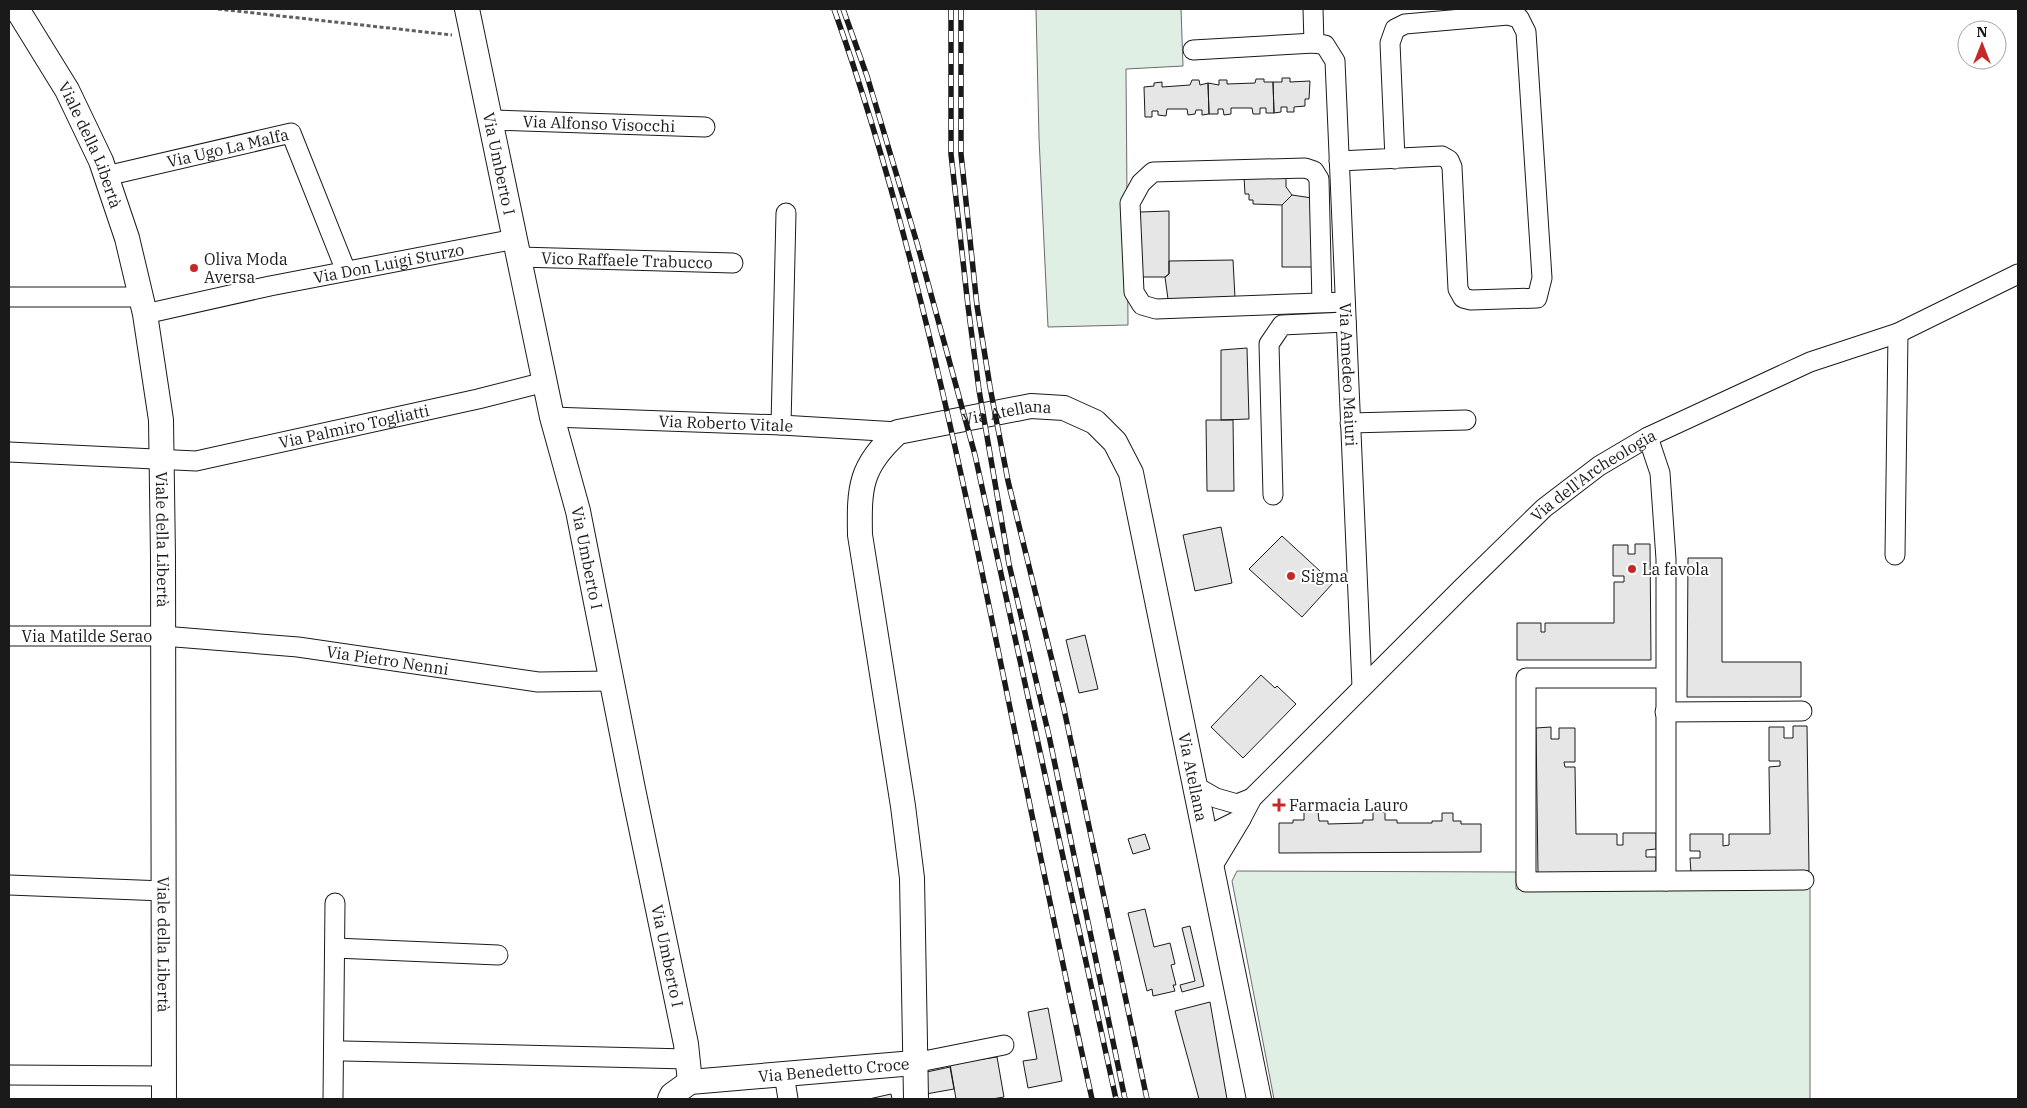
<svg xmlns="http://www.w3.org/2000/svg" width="2027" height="1108" viewBox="0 0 2027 1108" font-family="'IBM Plex Serif',serif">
<rect width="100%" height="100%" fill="#fff"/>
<path fill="#e0efe3" stroke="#6a6a6a" d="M1036 9H1181L1183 66 1126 69 1128 325 1048 327 1039 138Z
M1237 871 1516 872V889L1810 887V1099H1274L1232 881Z"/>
<path fill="#e6e6e6" stroke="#1a1a1a" d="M1282 78H1290V82L1310 81 1309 99H1305V106L1294 107V112H1287V107H1281V112L1274 113 1273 82H1282Z
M1256 79H1264V82H1273L1274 113H1266V108H1260V114H1253L1252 108H1231V114L1224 115 1223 109H1218V114H1209L1208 83 1219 85V80H1227V84L1255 83Z
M1192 80H1199L1200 85 1208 83 1209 114 1202 115V110H1196L1195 114 1188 115 1187 109H1167L1166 116 1158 115V111H1152V117H1145L1144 87 1154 86V83L1162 82V87L1190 85Z
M1286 176V187L1292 195 1282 205 1253 204V200H1249V194H1245L1244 177Z
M1292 195 1312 198 1313 267H1282V205Z
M1169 211V274L1165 277H1141L1140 212Z
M1233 260 1235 298 1168 299 1165 277 1169 274V261Z
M1247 348 1249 419 1221 420V350Z
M1206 420H1233L1234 491H1207Z
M1221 527 1232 583 1195 591 1183 535Z
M1282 536 1333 583 1302 617 1249 569Z
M1635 544H1650L1651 660H1517V623H1541V632H1545V623H1614V582H1624V576H1613V545H1628V554H1635Z
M1688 558H1722V662H1801V697H1687Z
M1085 635 1098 689 1079 693 1066 640Z
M1261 675 1275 688 1277 686 1296 704 1243 758 1211 727Z
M1793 726H1807L1809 871 1691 873 1690 858H1700V851H1690V834H1723V846L1729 845V834H1770L1769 767 1780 766V761H1769V727H1784V738H1793Z
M1551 727V739H1559V728H1575V762H1564L1565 767H1575L1576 834H1617V845H1623V833H1656V849L1646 850V857H1656V872L1538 873 1536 728Z
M1304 811H1318L1319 821H1328V824L1363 823V820H1373V812H1385V820H1397V823H1432V821H1442V813H1453V821H1461V824H1481V852L1279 853V823H1293V820H1304Z
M1145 834 1150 849 1133 854 1128 839Z
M1145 909 1154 947 1170 943 1175 964 1171 965 1176 985H1173L1175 991 1153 996 1152 989 1147 991 1128 913Z
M1190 926 1204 986 1182 992 1180 985 1195 981 1182 928Z
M1210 1002 1227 1099H1199L1175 1011Z
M1048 1008 1062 1081 1028 1088 1023 1061 1037 1059 1028 1012Z
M997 1057 1004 1097 992 1099H956L950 1064Z
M950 1067 954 1089 926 1094 922 1073Z
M891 1094 892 1099H869Z"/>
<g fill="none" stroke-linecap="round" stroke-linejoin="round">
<g stroke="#1a1a1a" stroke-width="21">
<g id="minor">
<path d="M1313 9 1314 43"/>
<path id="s1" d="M1193 50 1314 43 1325 45 1335 61 1362 687"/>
<path id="s2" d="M491 120 705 127"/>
<path d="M1339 161 1442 156 1449 160 1452 167 1458 289 1463 298 1471 300 1537 298 1542 278 1526 32 1519 18 1508 15 1405 24 1395 29 1390 43 1395 159"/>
<path id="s3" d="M106 176 291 133 346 271"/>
<path id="s4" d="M519 257 733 263"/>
<path d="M9 297H141"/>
<path d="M1322 303 1319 179 1314 171 1305 168 1153 172 1141 183 1130 203 1134 292 1142 305 1156 309 1345 302"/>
<path id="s5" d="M145 314 270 286 515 239"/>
<path id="s6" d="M552 417 781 425 898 432"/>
<path d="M1350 423 1466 420"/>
<path d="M781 425 786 213"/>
<path d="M1648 437 1660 473 1666 559V881"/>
<path id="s7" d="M9 452 196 461 478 399 545 382"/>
<path d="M1273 495 1269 344 1282 325 1346 322"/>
<path d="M1895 555 1898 333"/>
<path id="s8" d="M9 636H163L298 647 538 682 611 681"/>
<path d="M1665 678H1526V882L1804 880"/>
<path d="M1665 712 1802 711"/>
<path d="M1195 786 1216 798 1237 804 1252 798"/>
<path id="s9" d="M1205 837 1241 819 1252 798 1462 588 1544 508 1599 466 1648 437 1810 362 1898 333 2018 274"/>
<path d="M1212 867 1241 819"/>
<path d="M9 885 164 891"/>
<path d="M335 948 498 955"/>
<path d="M344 1051 688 1059"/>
<path d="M914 1063 1004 1045"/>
<path d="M784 1074 788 1099"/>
<path d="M9 1075 164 1076"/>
<path d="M333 1099 335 903"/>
</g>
</g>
<g stroke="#1a1a1a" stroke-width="26">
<g id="major">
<path id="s10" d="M17 9 67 90 101 161 127 238 145 314 161 420 163 557 164 1099"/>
<path id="s11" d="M467 9 552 417 578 511 633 789 686 1044 690 1082"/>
<path id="s12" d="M670 1099 672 1095 690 1082 914 1063"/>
<path id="s13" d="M916 1099 912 878 903 806 860 535C859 487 860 466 898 432L1031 406 1064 408 1095 422 1115 442 1131 473 1259 1099"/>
</g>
</g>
<path stroke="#5f5f5f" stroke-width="3" stroke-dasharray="4 2.5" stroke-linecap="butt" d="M218 9 452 35"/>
<use href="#minor" stroke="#fff" stroke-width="19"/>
<use href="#major" stroke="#fff" stroke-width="24"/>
<g stroke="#1a1a1a" stroke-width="5.5">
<path id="rail" d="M834 9C897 186 939 369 978 553 1016 735 1052 918 1092 1099
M843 9 867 76 917 243 975 455 1116 1099
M951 9V154L968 306 979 390 1009 564 1049 736 1125 1099
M961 9V154L977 306 990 387 1008 481 1064 709 1147 1099"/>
</g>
<use href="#rail" stroke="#fff" stroke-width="4" stroke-dasharray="11" stroke-linecap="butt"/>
</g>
<g fill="#c62828" stroke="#fff" stroke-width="2">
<circle cx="194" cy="268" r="5"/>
<circle cx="1632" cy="569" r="5"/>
<circle cx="1291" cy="576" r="5"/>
<path d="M1276.5 797.5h5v5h5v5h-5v5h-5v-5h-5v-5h5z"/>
</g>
<g text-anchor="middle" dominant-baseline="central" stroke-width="4" stroke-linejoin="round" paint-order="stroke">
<g font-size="16" fill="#1a1a1a" stroke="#fff">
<text stroke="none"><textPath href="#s2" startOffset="108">Via Alfonso Visocchi</textPath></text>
<text stroke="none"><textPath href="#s10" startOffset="155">Viale della Libertà</textPath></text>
<text stroke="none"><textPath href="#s3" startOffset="125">Via Ugo La Malfa</textPath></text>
<text stroke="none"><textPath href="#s11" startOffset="158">Via Umberto I</textPath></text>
<text stroke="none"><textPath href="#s4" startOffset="108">Vico Raffaele Trabucco</textPath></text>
<text stroke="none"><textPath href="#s5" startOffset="249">Via Don Luigi Sturzo</textPath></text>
<text stroke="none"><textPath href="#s1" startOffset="465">Via Amedeo Maiuri</textPath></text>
<text stroke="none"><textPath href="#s13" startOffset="794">Via Atellana</textPath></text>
<text stroke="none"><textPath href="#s6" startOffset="174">Via Roberto Vitale</textPath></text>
<text stroke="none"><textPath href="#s7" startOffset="349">Via Palmiro Togliatti</textPath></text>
<text stroke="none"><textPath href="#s9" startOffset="535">Via dell'Archeologia</textPath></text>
<text stroke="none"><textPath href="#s10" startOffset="560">Viale della Libertà</textPath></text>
<text stroke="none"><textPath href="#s11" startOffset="562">Via Umberto I</textPath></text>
<text stroke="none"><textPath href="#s8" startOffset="78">Via Matilde Serao</textPath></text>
<text stroke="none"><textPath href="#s8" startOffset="380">Via Pietro Nenni</textPath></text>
<text stroke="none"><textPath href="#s13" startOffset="1259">Via Atellana</textPath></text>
<text stroke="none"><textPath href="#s10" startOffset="965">Viale della Libertà</textPath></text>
<text stroke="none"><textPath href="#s11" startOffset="968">Via Umberto I</textPath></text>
<text stroke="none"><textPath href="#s12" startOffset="171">Via Benedetto Croce</textPath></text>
</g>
<g font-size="16" fill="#1a1a1a" stroke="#fff" text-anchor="start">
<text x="204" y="259">Oliva Moda<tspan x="204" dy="18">Aversa</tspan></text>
<text x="1642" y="569">La favola</text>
<text x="1301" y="576">Sigma</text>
<text x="1289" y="805">Farmacia Lauro</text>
</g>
</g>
<rect width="2027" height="1108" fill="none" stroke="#1a1a1a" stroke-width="20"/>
<g transform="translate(1982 45)"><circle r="24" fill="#ffffff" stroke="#a3a3a3"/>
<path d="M0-4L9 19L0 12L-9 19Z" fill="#c62828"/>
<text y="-8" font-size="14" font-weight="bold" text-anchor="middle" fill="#1a1a1a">N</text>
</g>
</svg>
